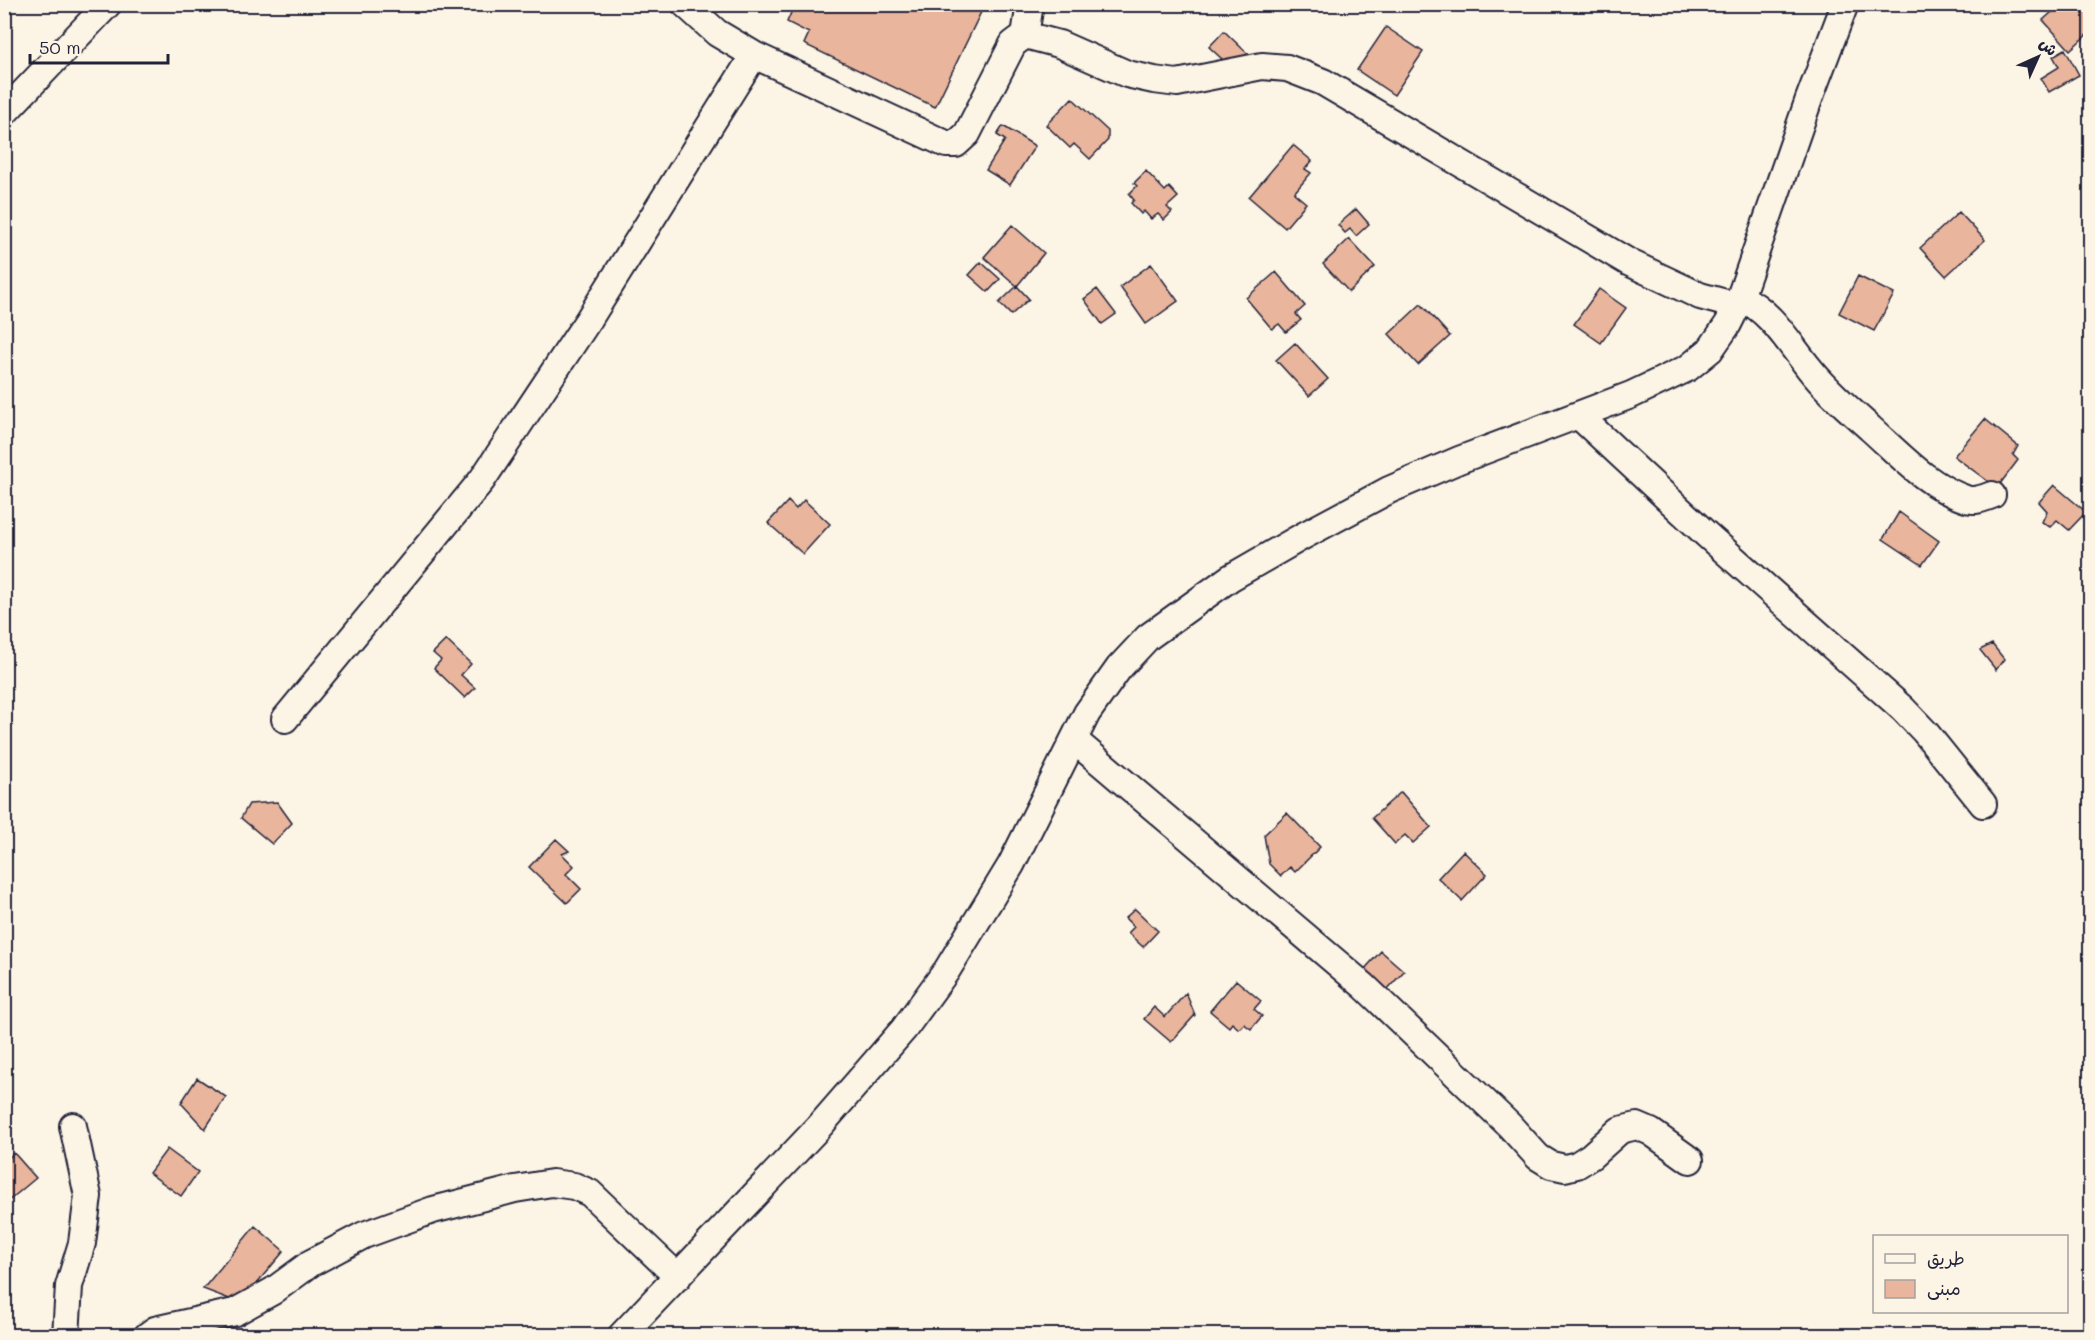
<svg xmlns="http://www.w3.org/2000/svg" width="2095" height="1340" viewBox="0 0 2095 1340" font-family="Mali,'Playpen Sans Arabic',sans-serif">
<rect width="100%" height="100%" fill="#fcf5e5"/>
<filter id="ink" filterUnits="userSpaceOnUse"><feTurbulence type="fractalNoise" baseFrequency=".0167" numOctaves="2"/><feDisplacementMap in="SourceGraphic" scale="12" xChannelSelector="R" yChannelSelector="G"/><feConvolveMatrix kernelMatrix="1 2 1 2 8 2 1 2 1" color-interpolation-filters="sRGB"/></filter>
<g filter="url(#ink)">
<path fill="#e9b59c" stroke="#22223b" stroke-width="1.5" d="M966 4 981 12 935 107 804 44 809 33 787 22 793 8 788 4Z
M2061 4H2090V32L2070 50 2043 20Z
M1386 27 1423 52 1394 95 1357 70Z
M1224 31 1248 54 1234 70 1209 47Z
M2065 49 2079 75 2049 92 2041 78 2059 67 2053 56Z
M1072 98 1108 131V140L1090 159 1074 144 1070 148 1046 125Z
M1003 126 1035 146 1010 185 986 170 1005 140 997 135Z
M1293 145 1312 161 1305 169 1311 173 1294 193 1306 203 1285 228 1249 197Z
M1146 171 1165 191 1169 187 1178 197 1167 207 1172 212 1164 220 1158 214 1151 219 1144 211 1141 214 1131 203 1134 200 1129 194 1137 186 1134 183Z
M1356 209 1369 224 1356 236 1350 229 1345 233 1338 225Z
M1959 212 1985 240 1946 276 1920 248Z
M1012 225 1044 253 1017 286 984 257Z
M1349 239 1375 267 1349 292 1323 264Z
M981 262 1000 279 988 292 969 275Z
M1151 264 1178 301 1146 324 1120 287Z
M1276 272 1305 306 1296 314 1301 320 1286 332 1279 324 1272 329 1246 298Z
M1858 276 1894 294 1874 331 1839 313Z
M1017 286 1029 299 1011 315 999 303Z
M1097 289 1116 314 1102 324 1084 299Z
M1599 289 1626 308 1601 343 1574 324Z
M1421 304 1450 336 1418 365 1389 334Z
M1295 343 1328 379 1309 396 1276 360Z
M1985 419 2018 446 2013 455 2018 460 1997 488 1954 456Z
M2054 485 2086 512 2069 530 2057 520 2050 527 2042 522 2047 511 2039 502Z
M804 500 830 524 803 554 768 523 788 501 796 509Z
M1899 512 1939 541 1922 565 1883 539Z
M446 640 471 664 461 675 475 688 465 698 434 668 441 660 433 653Z
M1992 644 2004 659 1996 670 1980 650Z
M1401 792 1431 827 1413 843 1405 835 1395 844 1372 818Z
M277 802 292 823 272 844 241 818 249 804Z
M1287 813 1320 847 1295 872 1290 867 1281 876 1269 864 1264 835Z
M556 839 569 851 562 854 574 866 566 874 581 889 567 903 529 867Z
M1463 851 1487 874 1462 901 1438 878Z
M1135 909 1158 931 1143 947 1128 933 1134 927 1125 918Z
M1381 951 1404 971 1385 992 1362 972Z
M1236 980 1261 1001 1254 1009 1262 1016 1251 1029 1244 1024 1239 1029 1232 1023 1229 1027 1210 1011Z
M1186 993 1195 1015 1171 1042 1144 1019 1154 1007 1165 1017Z
M197 1078 226 1097 205 1129 181 1103Z
M167 1149 198 1172 181 1196 149 1173Z
M14 1153 36 1178 6 1203 4 1162Z
M255 1226 284 1251 240 1303 203 1289Z"/>
<g fill="none" stroke-linecap="round" stroke-linejoin="round">
<g stroke="#22223b" stroke-width="30">
<path id="minor" d="M685 4 717 33 754 55 946 144H956L967 134 1013 44 1025 35 1030 4
M1025 35 1059 44 1127 74 1154 80 1177 83 1262 66 1287 68 1323 82 1630 263 1700 296 1737 306
M4 113 108 4
M1740 297C1772 312 1788 342 1809 368 1827 391 1850 410 1871 429 1899 454 1929 487 1966 499 1975 502 1984 498 1992 495
M1578 415 1707 535 1903 709 1925 732 1983 804
M285 719 482 480 589 319 754 55
M1074 740 1364 986 1509 1125 1538 1157 1551 1165 1565 1168 1577 1165 1591 1156 1620 1130 1637 1126 1651 1132 1690 1160
M66 1336 69 1286 82 1243 88 1196 73 1126
M147 1336 155 1330 235 1312 273 1291 311 1263 364 1235 433 1210 515 1189 552 1183 574 1186 590 1193 678 1277
M621 1336 818 1128 904 1029 947 970 1011 865 1087 713 1119 668 1148 637 1230 578 1303 536 1389 490 1459 460 1631 395 1688 368 1710 350 1728 324 1737 306 1809 99 1845 4"/>
</g>
<use href="#minor" stroke="#fcf5e5" stroke-width="26"/>
</g>
</g>
<rect width="2095" height="1340" fill="none" stroke="#fcf5e5" stroke-width="24"/>
<rect x="12" y="12" width="2071" height="1316" fill="none" stroke="#22223b" stroke-width="2" filter="url(#ink)"/>
<rect x="1873" y="1235" width="195" height="78" fill="#fcf5e5" stroke="#a5a1a1" stroke-width="1.5"/>
<rect x="1885" y="1254" width="30" height="9" fill="#fcf5e5" stroke="#a5a1a1" stroke-width="1.5"/>
<text x="1927" y="1265" font-size="18" fill="#22223b">طريق</text>
<rect x="1885" y="1280" width="30" height="18" fill="#e9b59c" stroke="#a5a1a1" stroke-width="1.5"/>
<text x="1927" y="1295" font-size="18" fill="#22223b">مبنى</text>
<g transform="translate(2038 57) rotate(45)" stroke="#fcf5e5" stroke-width="4.5" paint-order="stroke">
<path d="M0-4.5L10 22L0 15L-10 22Z" fill="#22223b"/>
<text y="-9" font-size="16" font-weight="bold" text-anchor="middle" fill="#22223b">ش</text>
</g>
<path d="M30 54v9h138v-9" fill="none" stroke="#22223b" stroke-width="3"/>
<text x="39" y="54" font-size="18" fill="#22223b" stroke="#fcf5e5" stroke-width="4.5" paint-order="stroke">50 m</text>
</svg>
